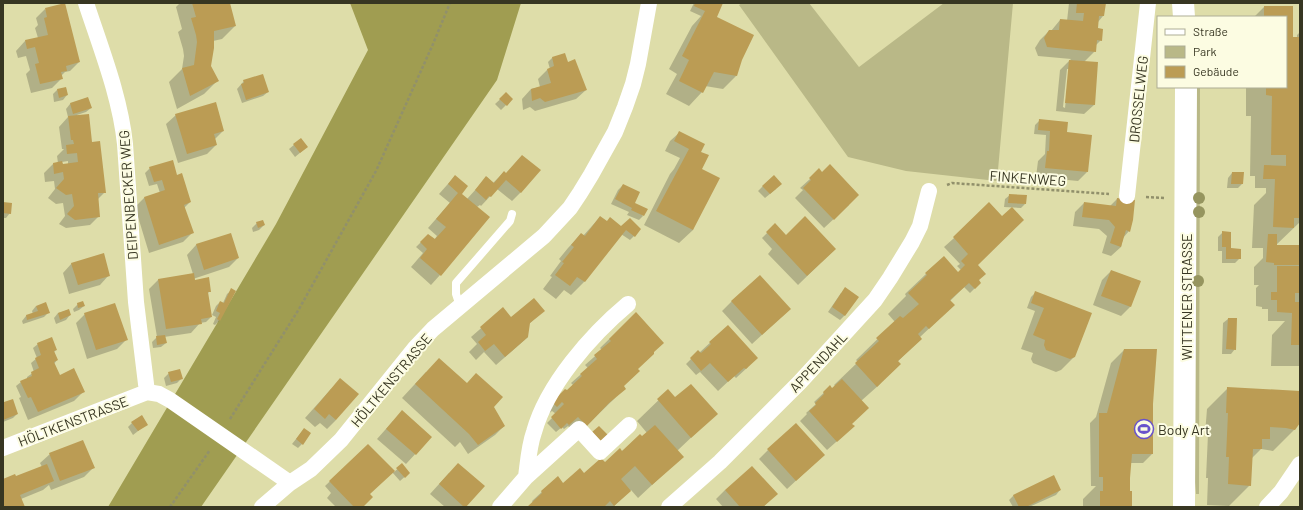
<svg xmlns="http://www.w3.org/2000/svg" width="1303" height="510" viewBox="0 0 1303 510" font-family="Barlow,sans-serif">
<rect width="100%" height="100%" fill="#dedda9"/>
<path fill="#b9b887" d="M742 3H809L859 67 944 3H1013L997 181 906 171 848 157 739 5Z
M1196 87H1200L1199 494H1196L1195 482Z"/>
<path fill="#a09d51" d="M350 3H521L497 80 201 507H108L276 224 368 50Z"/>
<path fill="#0003" fill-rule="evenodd" d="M180 3H229L235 26 222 39 213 41 210 66 217 81 204 94 177 109 169 82 182 69 184 56 183 49 178 32 182 29 176 7Z
M694 3H722L716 16 741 59 736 76 723 89 705 86 702 92 689 106 666 94 677 74 669 69 692 26 701 16 690 11Z
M1069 3H1105L1103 16 1098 22 1097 29 1101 40 1095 46V51L1084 62 1094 105 1084 114 1056 111 1060 70 1071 59 1038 56 1035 48 1040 40 1049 31H1051L1060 20 1067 21ZM1067 69H1069L1065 108 1063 107Z
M1264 7H1292V38H1297V35L1300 32V222L1275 246H1300V366H1271L1272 335 1285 321H1268V309H1262V307L1256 306V288L1259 285H1254V267L1263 258V248H1252L1254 205 1266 193V188H1255V176H1250L1251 116H1246V87H1286V17H1254Z
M45 9 79 62 70 71 65 72 61 76 62 78 52 88 31 93 26 74 30 70 26 56 18 58 16 51 25 41 38 38 35 28 38 25 36 18Z
M564 54 567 63 586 90 576 99 535 111 530 107 523 110 522 99 531 89 540 87 538 79 547 70 550 69 548 62 552 58Z
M244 81 268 92 263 96 242 103 237 89Z
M66 88 67 95 63 100 54 102 53 94 57 90Z
M506 94 512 99 501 110 495 104Z
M87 98 91 108 86 112 77 115 91 143 105 192 97 200 99 216 90 225 66 228 59 224 65 216 63 203 56 204 48 198 55 189 54 181 45 182 44 173 54 163H58L57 156 64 149H62L59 127 68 117 66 109 70 104ZM68 161V164L62 165V162Z
M176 115 223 131 215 139 216 145 207 154 178 163 166 124Z
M1040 120 1066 133 1087 172 1078 181 1036 177 1038 161 1045 154 1046 135 1034 134 1035 125Z
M680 132 700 152 701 168 693 230 679 243 644 225 670 174 674 169 680 158 665 151 670 141Z
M301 139 307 147 295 157 289 149Z
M150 168 177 176 190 202 184 208 192 233 183 242 149 253 135 207 144 198 160 193 157 184 149 186 145 173Z
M504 172 521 192 512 201 497 189 481 206 480 205 477 207 440 275 431 285 411 267 423 253 416 247 428 235 434 240 437 236 428 228 450 203 439 194 455 176 461 194 467 199 487 177 493 183Z
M822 173 849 205 824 228 795 198 803 190 800 188 810 179Z
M1232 173 1242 184 1238 188H1227L1228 178Z
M623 185 633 203 643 216 639 220 627 215 629 212 611 204 618 190Z
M763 186 776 189 765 198 758 191Z
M1010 195 1025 204 1021 208 1004 207 1005 199Z
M1117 199 1129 231 1123 238 1121 247 1111 256 1102 253 1107 236 1099 229 1073 226 1075 212 1084 203 1110 206Z
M3 204 10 213 6 218H3Z
M600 217 606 222 621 227 630 220 634 236 630 240 621 234 584 282 571 295 564 290 556 299 543 289 552 277 550 276 561 261 559 259 568 248 581 234 583 236Z
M257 223 264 225 259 230 253 232 252 228Z
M775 225 784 235 835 249 798 285 768 254 772 249 762 238Z
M963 230 977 265 978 280 976 287 970 293 964 287 950 301 954 305 919 338 921 339 897 362 879 385 861 401 851 424 844 435 827 450 800 421 807 414 806 413 816 404 814 402 830 387 832 389 835 386 834 385 858 362 856 360 895 322 888 314 906 296 905 294 926 274 958 273 961 270 957 266 960 264 944 247Z
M1223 232 1230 249 1240 258 1235 263H1222V251H1218V237Z
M230 235 238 258 229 267 193 279 194 281 210 291 207 294 211 317 206 322 200 323 191 333 164 337 166 343 161 347 153 348 152 342 157 337 149 289 158 280 193 274 187 255 196 245Z
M72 263 109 275 100 285 69 294 63 273Z
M1111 271 1140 281 1130 307 1121 316 1093 305 1102 280Z
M232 290 234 291 219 321 215 325 213 324 216 317 212 315 216 306 220 302 223 303 227 294Z
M841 293 845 315 840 320 828 312Z
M1035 293 1075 356 1061 370 1056 372 1033 363 1031 359 1033 353 1021 349 1035 311 1027 308 1031 297Z
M732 301 790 309 752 344 722 311Z
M78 304 84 306 79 310 74 312 73 309Z
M36 306 48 313 44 317 23 324 22 321 26 316 33 314 32 311Z
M503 309 511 318 544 310 528 325V337L496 365 484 352 476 360 469 352 477 344 471 337Z
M68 310 70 315 66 320 56 324 54 318 58 313Z
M636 313 637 369 622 386 615 398 577 435 568 426 564 429 562 427 556 432 547 423 556 414 552 411 547 415 544 412 573 385 571 383 588 368 585 365 602 350 600 348Z
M85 314 126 340 117 349 87 359 76 323Z
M1228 319H1236L1235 349 1231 354H1222L1223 323Z
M728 326 748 367 736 378 734 376 718 391 700 372 696 375 686 364 698 352 699 353Z
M38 344 56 350 54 352 57 360 54 364 59 376 83 392 74 401 28 420 19 398 21 397 16 386 21 382 27 379V377L34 372 31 363 37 358 33 348Z
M1124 350 1152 413V454L1143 463H1130L1129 478 1131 507H1083V499L1096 486H1091L1090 423 1096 417 1111 363Z
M426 372 493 407 504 426 495 435 468 454 460 442 455 447 402 398Z
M169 373 181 379 177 383 166 386 164 378Z
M1228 388 1300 392V421L1294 430 1273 451 1261 449 1252 458 1250 485 1229 506 1207 505 1208 478H1206L1208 434H1205L1207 409Z
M331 389 336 420 327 429 320 423 315 427 305 418Z
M668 391 675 399 716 414 677 451 682 457 638 498 631 490 613 507H528L533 503 532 501 558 477 563 484 605 463 642 437 647 433 637 421Z
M3 402 17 414 13 418 3 422Z
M393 421 431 437 406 464 377 439Z
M132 423 147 424 133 435 128 427Z
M304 429 302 444 298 448 292 444Z
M368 445 394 472 402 465 409 473 400 481 392 472 369 494 362 507H336L327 498 331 493 325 486Z
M768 450 814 464 787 489 759 459Z
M50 454 93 468 84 477 51 490 49 485 43 490 21 499 24 507H3V480L16 477 42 467 40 463Z
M449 473 464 507H445L430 494Z
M725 490 776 494 763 507H723L716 499Z
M1060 490 1056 495 1029 507H1013L1009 500 1014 495Z"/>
<path fill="#bb9c54" d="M65 3 80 62 66 66 67 71 61 72 63 79 40 84 35 64 39 63 35 47 27 49 25 40 48 35 44 18 47 17 45 8Z
M192 3H230L236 26 214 31V48L211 66 219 81 190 96 182 68 194 65 197 42 196 35 191 18 196 17Z
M695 3H723L717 17 754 35 742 60 737 76 714 72 703 93 679 81 689 60 682 56 705 11 694 6Z
M1077 3H1106L1104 16H1099L1098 28 1103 29 1102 41 1097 40 1096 52 1047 47 1044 38 1049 30H1059L1060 19 1083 21 1084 13H1076Z
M1264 6H1293V37H1300V218H1294V228L1273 227 1275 179H1263L1264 165 1286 166V155H1271L1272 96 1266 95V87H1286V17H1264Z
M565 53 568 62 575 59 587 90 545 102 540 98 532 101 531 89 551 83 547 69 554 66 552 57Z
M1069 60 1098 62 1095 105 1065 103Z
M263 74 269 92 246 100 241 84 244 83 243 80Z
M66 87 68 95 59 98 57 89Z
M506 92 513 99 507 106 499 99Z
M88 97 92 108 73 114 70 103Z
M216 102 224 131 214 134 217 145 187 154 175 114Z
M89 114 92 142 100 141 106 193H98L100 217 75 220 67 214 74 206 72 194 66 195 56 188 64 179 63 172 54 174 53 163 62 161 63 164 78 162 77 153 67 154 66 145 74 144 73 140H71L68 116Z
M1039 119 1068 122 1067 132 1092 135 1088 172 1045 168 1047 151H1049L1050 131 1038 130Z
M679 131 705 144 701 152 709 155 702 169 720 178 693 230 656 211 689 149 674 141Z
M301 138 308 147 300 153 293 144Z
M522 155 541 170 521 193 506 180 491 197 489 196 486 200 475 190 486 176 494 183 504 171 506 173Z
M173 160 177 175 182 173 191 202 184 205 194 233 159 245 144 197 165 190 162 180 154 182 149 167Z
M830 164 859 195 834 220 803 188 811 180 809 178 819 168 822 172Z
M1232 172H1244L1243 184H1231Z
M455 175 468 186 462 194 490 217 441 276 420 258 427 249 420 242 428 234 435 239 446 227 436 219 458 193 448 184Z
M774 175 782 184 770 194 762 186Z
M623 184 640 192 635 203 648 209 644 216 631 210 632 208 615 199Z
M1009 194 1027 195 1026 204 1008 203Z
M1117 198 1135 200 1133 220 1130 232 1126 230 1121 247 1110 243 1115 227 1109 220 1082 217 1084 202 1116 206Z
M3 202 12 203 11 214 3 213Z
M989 202 1002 216 1012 207 1024 220 978 265 986 274 979 280 981 283 975 289 969 283 950 300 955 305 929 329 926 326 918 334 922 339 898 361 901 364 877 387 855 363 879 341 876 338 900 316 903 318 919 304 908 293 927 275 925 273 944 256 958 272 965 265 961 261 968 254 953 237Z
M600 216 607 221 610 217 621 226 630 218 641 229 635 237 626 230 585 282 577 277 570 286 555 275 564 263 562 262 574 247 571 245 581 233 585 236Z
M805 216 836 249 807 276 766 232 775 223 786 235Z
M263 220 265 225 258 228 256 222Z
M1222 231 1231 232V248L1241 249V259H1226V247H1222Z
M231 233 239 258 204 270 196 244Z
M1268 234H1277V245H1300V265H1274V263L1266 262Z
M104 253 110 276 78 285 71 263Z
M1277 266H1300V293H1295V302H1300V345H1291L1292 313 1277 312V300H1271V292H1277Z
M1111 270 1141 281 1131 307 1101 296Z
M194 273 195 280 209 277 211 292H208L212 317 201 319 202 324 166 329 158 279Z
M760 275 791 309 762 335 731 301Z
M845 287 859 297 845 316 832 307Z
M231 288 236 291 220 321 217 319 220 313 216 311 220 301 224 303Z
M1035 291 1092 313 1075 357 1070 359 1046 350 1044 345 1045 340 1033 335 1044 308 1031 303Z
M534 298 545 311 530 323 528 337 505 357 494 344 485 351 478 342 486 335 480 327 503 307 511 317Z
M83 301 85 306 78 308 77 303Z
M46 302 50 313 27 320 26 315 38 311 36 306Z
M115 303 128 340 96 350 84 313Z
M69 309 71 315 60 320 58 313Z
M636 312 664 343 654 352V354L638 369 640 371 624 386 626 389 609 403 587 426 578 417 569 425 567 423 561 429 551 417 564 404 562 402 557 407 552 402 565 389 567 390 582 376 580 374 597 359 594 355 611 341 609 339Z
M1228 318H1237L1236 350 1226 349Z
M728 325 758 358 746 369 744 368 728 382 710 363 701 371 690 358 698 350 701 353 711 344 709 342Z
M165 335 167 343 157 345 156 336Z
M52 337 57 350 54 351 58 360 54 362 60 375 74 368 85 392 38 412 31 397 28 398 20 381 32 376 31 372 39 368 35 358 41 355 37 343Z
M1124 349H1157L1153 404V454H1132L1130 478V491H1132V507H1100V491H1103V477H1099V413H1107Z
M439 358 467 383 476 373 503 397 494 407 505 426 478 445 469 434 415 384Z
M180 369 183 379 171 382 168 372Z
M340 378 359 394 336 420 329 414 325 419 314 409Z
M842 379 869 408 852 424 855 426 837 442 809 411 816 405 815 403 824 394 823 392 830 385 832 388Z
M691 384 718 414 691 438 657 399 668 389 675 397Z
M1227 387 1300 391V423L1295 430 1286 428 1270 427V439H1262V449H1253L1251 486 1228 484 1229 457H1226L1228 413H1226Z
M3 399 4 402 13 399 18 414 3 420Z
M402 410 432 437 416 455 386 429Z
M142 415 148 425 138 431 131 422Z
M796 423 825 455 796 481 767 449Z
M655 425 684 457 652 485 635 466 621 479 631 491 614 506 610 501 604 507H527L542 493 541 491 558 476 563 483 580 468 584 473 601 458 605 462 620 448 622 451 640 434 642 436Z
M599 426 609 436 602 442 592 432Z
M304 428 311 433 303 445 296 439Z
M83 440 95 468 60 481 49 453Z
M368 444 395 471 370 494 373 497 363 507H354L329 481Z
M402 463 410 473 405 478 396 468Z
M458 463 485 486 466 507H464L439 484Z
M47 464 54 481 20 495 25 507H3V479L15 474 16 476Z
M752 466 778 494 763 507H740L725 490Z
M1054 475 1061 490 1026 507H1019L1013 495Z"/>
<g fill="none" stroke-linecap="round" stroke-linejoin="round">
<path stroke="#91906b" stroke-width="2.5" stroke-dasharray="3 2" stroke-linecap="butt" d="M947 185 952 183 1109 194
M1146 197 1165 198
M230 419 299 309 376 171 433 44 450 3
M170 507 210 450"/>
<path stroke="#fff" stroke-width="8" d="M460 306 456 294V283L510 221 512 214"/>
<path stroke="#fff" stroke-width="16" d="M86 3C101 49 120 96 125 144L136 302 147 392
M1127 196 1148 3
M3 448 147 392 159 394 170 400 290 483
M526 477C528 462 529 446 534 432 547 385 591 335 628 304
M262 507 290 483 311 469 341 440 415 348 433 329 544 236 570 208 580 193 591 175 615 132 625 107 633 84 638 64 649 3
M500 507 526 477 579 429 600 452 629 425
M669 507 720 462 800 382 875 300 890 278 912 242 920 226 929 191
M1267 507 1281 492 1300 464"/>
<path stroke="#fff" stroke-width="22" d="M1183 3 1184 17
M1184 507 1186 87"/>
</g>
<g fill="#96955f">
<circle cx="1199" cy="198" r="6"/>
<circle cx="1199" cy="212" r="6"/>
<circle cx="1198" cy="281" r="6"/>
</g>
<defs>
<g id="stadium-ring" transform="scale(1)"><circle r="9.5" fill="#fcfce2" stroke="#6852cb" stroke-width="1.5"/><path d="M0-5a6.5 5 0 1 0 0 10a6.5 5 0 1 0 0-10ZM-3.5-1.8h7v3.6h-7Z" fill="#6852cb"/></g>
</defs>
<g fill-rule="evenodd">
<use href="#stadium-ring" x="1144" y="429"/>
</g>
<g text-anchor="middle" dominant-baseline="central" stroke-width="4" stroke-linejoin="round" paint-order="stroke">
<g font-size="14" fill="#373622" stroke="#fcfce2">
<text transform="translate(1138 99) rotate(-84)">DROSSELWEG</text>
<text transform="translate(1028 178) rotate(4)">FINKENWEG</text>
<text transform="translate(128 195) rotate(-94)">DEIPENBECKER WEG</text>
<text transform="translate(1186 297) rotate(-90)">WITTENER STRASSE</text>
<text transform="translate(818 362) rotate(-47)">APPENDAHL</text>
<text transform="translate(391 380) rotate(-50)">HÖLTKENSTRASSE</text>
<text transform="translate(73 421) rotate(-21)">HÖLTKENSTRASSE</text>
</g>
<g font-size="14" fill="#373622" stroke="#fcfce2" text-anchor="start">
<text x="1158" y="429">Body Art</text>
</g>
</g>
<rect width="1303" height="510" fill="none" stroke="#373622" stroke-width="8"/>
<rect x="1157" y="16" width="130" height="72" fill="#fcfce2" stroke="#adad95"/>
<rect x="1165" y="29" width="20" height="6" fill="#ffffff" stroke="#adad95"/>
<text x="1193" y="36" font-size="12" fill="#373622">Straße</text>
<rect x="1165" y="46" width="20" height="12" fill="#b9b887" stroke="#adad95"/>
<text x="1193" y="56" font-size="12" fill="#373622">Park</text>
<rect x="1165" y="66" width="20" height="12" fill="#bb9c54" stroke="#adad95"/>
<text x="1193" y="76" font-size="12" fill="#373622">Gebäude</text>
</svg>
